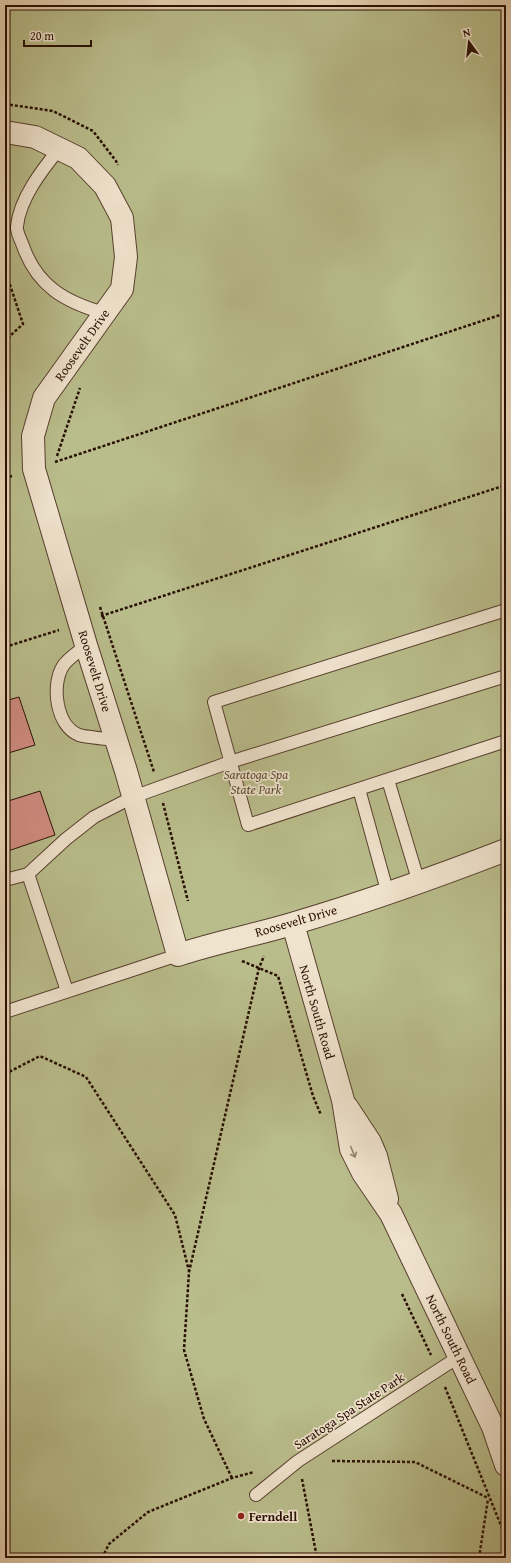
<svg xmlns="http://www.w3.org/2000/svg" width="511" height="1563" viewBox="0 0 511 1563" font-family="'Gentium Book Plus',serif">
<rect width="100%" height="100%" fill="#e8d4b4"/>
<filter id="stains"><feTurbulence type="fractalNoise" baseFrequency=".005" numOctaves="4"/><feColorMatrix values="0 0 0 0 .2 0 0 0 0 .09 0 0 0 0 .02 0 0 0 .5 -.17"/></filter>
<radialGradient id="worn" r=".72"><stop offset=".6" stop-color="#630" stop-opacity="0"/><stop offset="1" stop-color="#630" stop-opacity=".3"/></radialGradient>
<path fill="#b9bc8b" stroke="#706646" d="M5 5H506V1558H5Z"/>
<path fill="#d08b80" stroke="#280f02" d="M19 697 35 745 5 754V701Z
M40 791 55 835 5 852V802Z"/>
<g fill="none" stroke-linecap="round" stroke-linejoin="round">
<g stroke="#58402e" stroke-width="14">
<path id="service" d="M59 149C42 170 20 198 17 226 16 232 21 240 23 246 37 286 65 302 104 313
M506 610 214 702 248 825 506 741
M86 645C79 652 68 658 63 666 51 685 56 726 79 735 85 737 108 739 116 740
M388 780 419 883
M359 789 388 894
M28 874 66 839 94 817 133 797 230 762 506 676
M5 880 28 874 67 991
M5 1012 178 955
M256 1495 298 1461 460 1356"/>
</g>
<g stroke="#58402e" stroke-width="24">
<path id="minor" d="M5 132 35 137 78 158 105 186 122 218 126 257 122 289 44 398 33 436 34 469 86 645 126 771 178 955C216 942 256 935 295 923 366 902 436 877 506 850
M293 924 343 1100 351 1149 363 1173 391 1214 493 1427 506 1465
M347 1107 370 1142 376 1156 387 1199"/>
</g>
<path stroke="#280f02" stroke-width="2.5" stroke-dasharray="3 2" stroke-linecap="butt" d="M5 104 53 111 93 131 116 161 118 165
M5 270 23 324 10 336 5 347
M57 456 80 388
M55 462 506 313
M5 478 12 476
M100 607 154 772
M101 616 506 485
M5 647 59 630
M163 803 188 901
M242 961 278 976 313 1096 321 1115
M5 1074 40 1056 86 1077 175 1215 189 1271
M402 1294 431 1355
M445 1387 506 1538
M332 1461 415 1462 488 1498
M232 1478 204 1419 184 1350 189 1272 259 968 264 956
M302 1479 317 1558
M102 1558 109 1544 148 1512 232 1478 254 1472
M479 1558 488 1499"/>
<use href="#service" stroke="#f0e3ce" stroke-width="12"/>
<use href="#minor" stroke="#f0e3ce" stroke-width="22"/>
</g>
<defs><path id="oneway-shaft" d="M-6 0H5M1.5-3L5.5 0L1.5 3" fill="none" stroke-width="1.6" stroke-linecap="round" stroke-linejoin="round"/></defs>
<use stroke="#968472" href="#oneway-shaft" transform="translate(353 1152) rotate(68)"/>
<circle fill="#8f2418" stroke="#f0e3ce" stroke-width="1.5" cx="241" cy="1516" r="4"/>
<g text-anchor="middle" dominant-baseline="central" stroke-width="3.5" stroke-linejoin="round" paint-order="stroke">
<g font-size="13" fill="#280f02" stroke="#f0e3ce">
<text transform="translate(82 345) rotate(-55)">Roosevelt Drive</text>
<text transform="translate(95 671) rotate(73)">Roosevelt Drive</text>
<text transform="translate(296 921) rotate(-16)">Roosevelt Drive</text>
<text transform="translate(317 1012) rotate(74)">North South Road</text>
<text transform="translate(451 1339) rotate(64)">North South Road</text>
<text transform="translate(349 1411) rotate(-33)">Saratoga Spa State Park</text>
</g>
<g font-size="13" font-style="italic" fill="#5b4c32" stroke="#f0e3ce">
<text x="256" y="774">Saratoga Spa<tspan x="256" dy="15">State Park</tspan></text>
</g>
<g font-size="13" font-weight="bold" fill="#280f02" stroke="#f0e3ce" text-anchor="start">
<text x="249" y="1516">Ferndell</text>
</g>
</g>
<rect width="511" height="1563" fill="none" stroke="#e8d4b4" stroke-width="20"/>
<rect x="6" y="6" width="499" height="1551" fill="none" stroke="#280f02" stroke-width="2"/>
<rect x="10" y="10" width="491" height="1543" fill="none" stroke="#280f02"/>
<g transform="translate(469 42) rotate(345)" stroke="#f0e3ce" stroke-width="3" paint-order="stroke">
<path d="M0-3L7 15L0 10L-7 15Z" fill="#280f02"/>
<text y="-6" font-size="11" font-weight="bold" text-anchor="middle" fill="#280f02">N</text>
</g>
<path d="M24 40v6h67v-6" fill="none" stroke="#280f02" stroke-width="2"/>
<text x="30" y="40" font-size="12" fill="#280f02" stroke="#f0e3ce" stroke-width="3" paint-order="stroke">20 m</text>
<rect width="100%" height="100%" filter="url(#stains)"/>
<rect width="100%" height="100%" fill="url(#worn)"/>
</svg>
